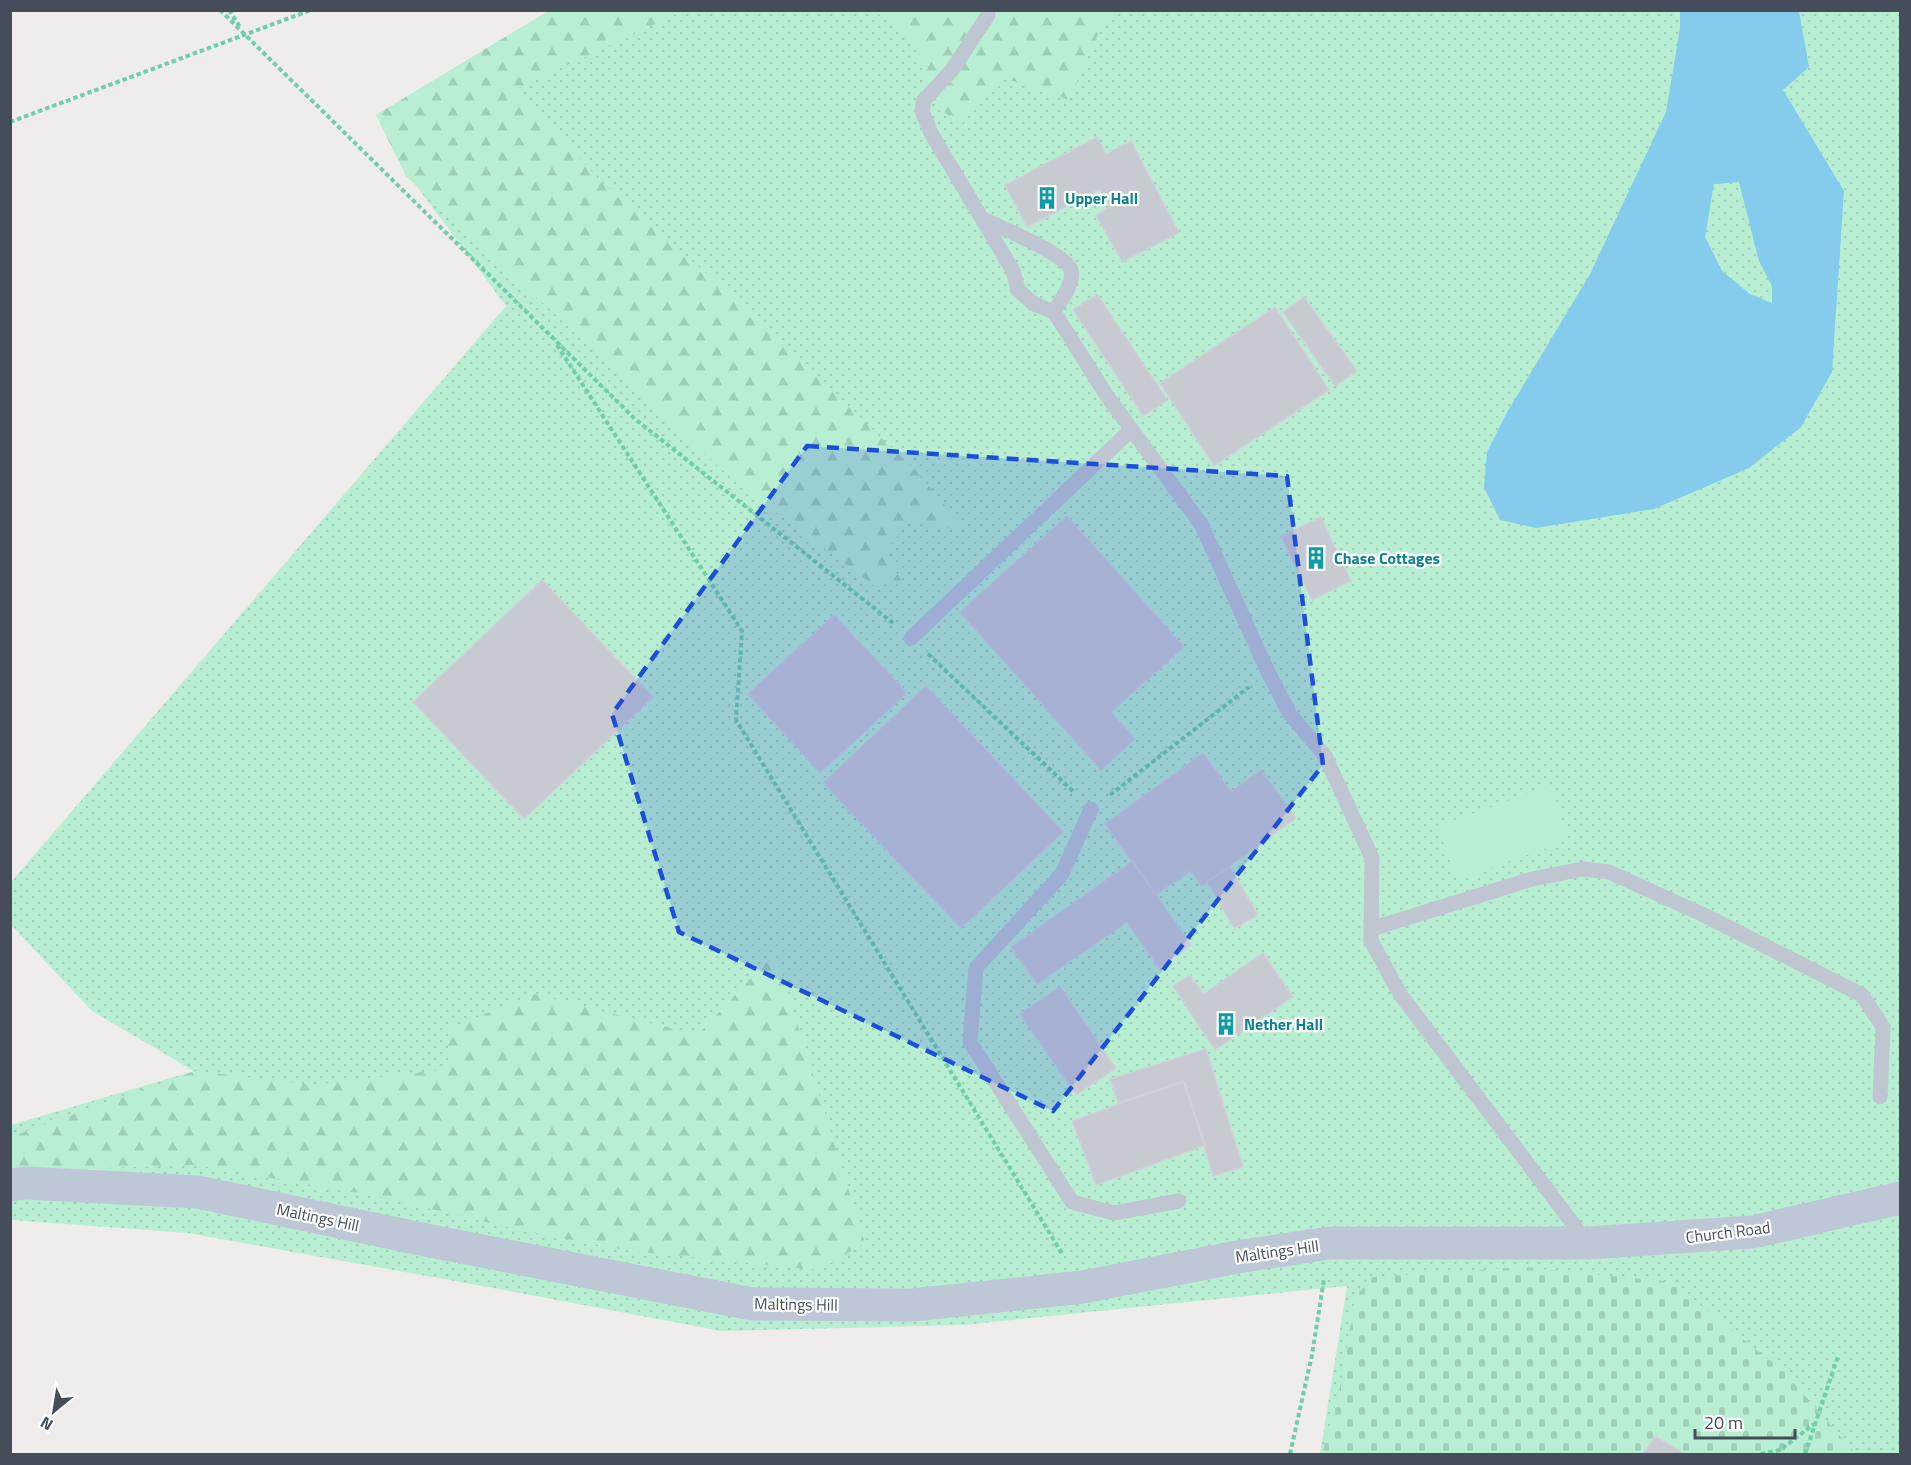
<svg xmlns="http://www.w3.org/2000/svg" width="1911" height="1465" viewBox="0 0 1911 1465" font-family="'Titillium Web',sans-serif">
<defs>
<pattern id="grass-dots" width="8" height="8" patternUnits="userSpaceOnUse" patternTransform="scale(1.5)"><rect width="8" height="8" fill="#b8efd3"/><path d="M2 2h.1M6 6h.1" fill="none" stroke="#9fcfb7" stroke-width="1.8" stroke-linecap="round"/></pattern>
<pattern id="forest-firs" width="22" height="20" patternUnits="userSpaceOnUse" patternTransform="scale(1.5)"><rect width="22" height="20" fill="#b8efd3"/><path d="M5 1l3.5 6h-7zM16 11l3.5 6h-7z" fill="#9fcfb7"/></pattern>
<pattern id="cemetery-stones" width="16" height="16" patternUnits="userSpaceOnUse" patternTransform="scale(1.5)"><rect width="16" height="16" fill="#b8efd3"/><path d="M2 7V4a2 2 0 0 1 4 0v3zM10 15v-3a2 2 0 0 1 4 0v3z" fill="#9fcfb7"/></pattern>
</defs>
<rect width="100%" height="100%" fill="#efecec"/>
<path fill="url(#grass-dots)" d="M567 11H1900V1454H1320L1347 1286 963 1325 721 1331 499 1289 188 1233 11 1220V1125L194 1071 92 1011 11 925V882L506 306 412 180Z"/>
<path fill="url(#forest-firs)" d="M548 11H683L514 90 601 181 749 311 914 469 967 530 908 523 884 552 901 580 876 587 733 480 406 176 376 115Z
M875 11H1121L1103 23 1069 100 1001 77 960 126 929 98 917 46Z
M775 952 865 1243 819 1270 630 1251 520 1230 376 1196 196 1165 11 1171 10 1137 195 1071 313 1085 448 1069V1029L534 994 698 1035Z"/>
<path fill="url(#cemetery-stones)" d="M1523 1267 1672 1282 1784 1372 1856 1454H1322L1342 1379 1355 1297 1373 1277Z"/>
<path fill="#b8efd3" d="M1550 786 1569 840 1457 880 1437 826Z"/>
<path fill="#84cbec" fill-rule="evenodd" d="M1680 11H1799L1809 67 1783 90 1844 191 1832 372 1801 427 1749 468 1654 509 1536 528 1500 520 1484 487 1487 452 1506 414 1590 274 1666 112 1680 28ZM1739 182 1759 261 1772 286V303L1750 294 1722 271 1705 237 1714 184Z"/>
<path fill="#c8cad2" stroke="#d0d1d8" stroke-width="1.5" d="M1097 137 1106 154 1131 141 1179 233 1122 262 1096 215 1110 207 1100 189 1027 227 1005 185Z
M1097 294 1167 400 1143 416 1073 310Z
M1304 297 1357 371 1335 386 1283 312Z
M1275 307 1329 390 1214 466 1160 383Z
M1067 516 1184 647 1111 712 1135 739 1101 770 960 612Z
M1321 517 1351 581 1312 600 1281 536Z
M542 580 653 697 524 819 413 702Z
M834 615 907 693 820 773 748 694Z
M926 686 1063 832 961 928 823 783Z
M1203 753 1231 792 1261 770 1296 818 1202 886 1190 871 1156 895 1105 824Z
M1133 861 1191 945 1159 968 1127 922 1037 984 1011 947Z
M1230 867 1258 915 1234 929 1207 881Z
M1263 953 1293 997 1215 1050 1173 986 1190 975 1203 994Z
M1060 987 1116 1068 1076 1095 1020 1014Z
M1206 1049 1243 1167 1213 1176 1185 1082 1118 1103 1110 1079Z
M1183 1081 1206 1145 1096 1185 1072 1121Z
M1655 1436 1685 1454H1643Z"/>
<g fill="none" stroke-linecap="round" stroke-linejoin="round">
<path stroke="#70cda9" stroke-width="4" stroke-dasharray="4.5 3" stroke-linecap="butt" d="M220 10 635 419 893 623
M229 10 240 27
M10 122 311 10
M557 345 742 631 736 720 1063 1255
M928 654 1075 793
M1110 795 1249 687
M1290 1454 1312 1355 1324 1279
M1761 1454 1780 1450 1814 1424
M1805 1454 1838 1356"/>
<path stroke="#bfc6d2" stroke-width="15" d="M988 15 952 70 924 100 922 111 931 133 1013 271 1018 290 1034 304 1054 312 1107 396 1201 524 1268 672 1290 714 1325 756 1372 858 1371 941 1400 994 1586 1241
M983 219C999 227 1066 254 1071 270 1075 283 1060 301 1054 312
M911 638 1131 430
M1091 809 1062 874 976 968 970 1042 1072 1202 1114 1213 1179 1201
M1371 929 1532 879 1583 869 1609 872 1706 916 1862 995 1883 1027 1880 1097"/>
<path stroke="#bec7d6" stroke-width="33" d="M10 1185 25 1183 198 1192 421 1239 752 1304 913 1305 1083 1287 1237 1257 1329 1243H1588L1753 1232 1900 1198"/>
</g>
<path fill="#1d4ed8" fill-opacity="0.2" stroke="#1d4ed8" stroke-width="4.5" stroke-dasharray="12 8" stroke-linejoin="round" d="M807 446 1287 476 1323 765 1053 1111 679 932 612 714Z"/>
<defs>
<g id="building-bare" transform="scale(1.8)"><path d="M-4-6H4V6H1V3H-1V6H-4ZM-2.5-4.3h1.7v1.8h-1.7ZM.8-4.3h1.7v1.8H.8ZM-2.5-1h1.7V.8h-1.7ZM.8-1h1.7V.8H.8Z" fill="#0f9aa8" stroke="#fff" stroke-width="2.5" paint-order="stroke"/></g>
</defs>
<g fill-rule="evenodd">
<use href="#building-bare" x="1047" y="198"/>
<use href="#building-bare" x="1316" y="558"/>
<use href="#building-bare" x="1226" y="1024"/>
</g>
<g text-anchor="middle" dominant-baseline="central" stroke-width="4.5" stroke-linejoin="round" paint-order="stroke">
<g font-size="16" font-weight="bold" fill="#0d838f" stroke="#fff" text-anchor="start">
<text x="1065" y="198">Upper Hall</text>
<text x="1334" y="558">Chase Cottages</text>
<text x="1244" y="1024">Nether Hall</text>
</g>
<g font-size="16" fill="#444d59" stroke="#fff">
<text transform="translate(318 1217) rotate(12)">Maltings Hill</text>
<text transform="translate(1728 1232) rotate(-7)">Church Road</text>
<text transform="translate(1277 1251) rotate(-8)">Maltings Hill</text>
<text transform="translate(796 1304) rotate(1)">Maltings Hill</text>
</g>
</g>
<rect width="1911" height="1465" fill="none" stroke="#444d59" stroke-width="24"/>
<g transform="translate(54 1411) rotate(210)" stroke="#ffffff" stroke-width="4.5" paint-order="stroke">
<path d="M0-4.5L10 22L0 15L-10 22Z" fill="#444d59"/>
<text y="-9" font-size="16" font-weight="bold" text-anchor="middle" fill="#444d59">N</text>
</g>
<path d="M1695 1429v9h100v-9" fill="none" stroke="#444d59" stroke-width="3"/>
<text x="1704" y="1429" font-size="18" fill="#444d59" stroke="#ffffff" stroke-width="4.5" paint-order="stroke">20 m</text>
</svg>
